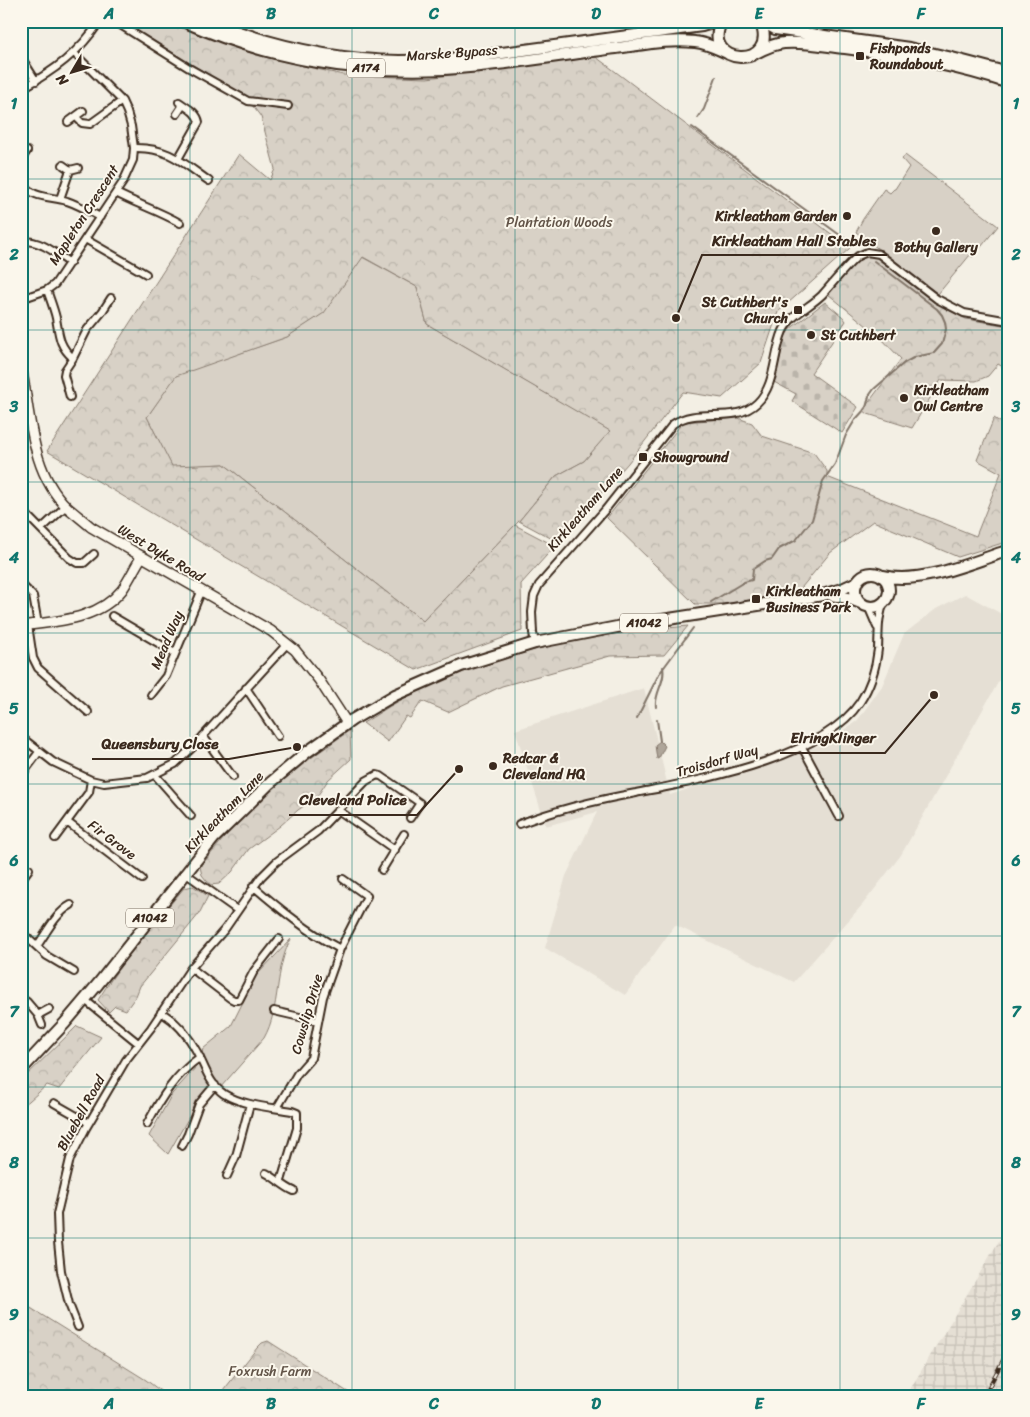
<svg xmlns="http://www.w3.org/2000/svg" width="1030" height="1417" viewBox="0 0 1030 1417" font-family="Sriracha,sans-serif">
<defs>
<pattern id="industrial-grid" width="8" height="8" patternUnits="userSpaceOnUse" patternTransform="scale(1.25)"><rect width="8" height="8" fill="#e5dfd4"/><path d="M0 4h8M4 0v8" fill="none" stroke="#c5c0b6"/></pattern>
<pattern id="forest-crowns" width="20" height="18" patternUnits="userSpaceOnUse" patternTransform="scale(1.25)"><rect width="20" height="18" fill="#d8d1c6"/><path d="M2 6a3 3 0 1 1 6 0M12 15a3 3 0 1 1 6 0" fill="none" stroke="#bab4aa"/></pattern>
<pattern id="cemetery-stones" width="16" height="16" patternUnits="userSpaceOnUse" patternTransform="scale(1.25)"><rect width="16" height="16" fill="#d8d1c6"/><path d="M2 7V4a2 2 0 0 1 4 0v3zM10 15v-3a2 2 0 0 1 4 0v3z" fill="#bab4aa"/></pattern>
</defs>
<rect width="100%" height="100%" fill="#f3efe4"/>
<filter id="ink" filterUnits="userSpaceOnUse"><feTurbulence type="fractalNoise" baseFrequency=".02" numOctaves="2"/><feDisplacementMap in="SourceGraphic" scale="10" xChannelSelector="R" yChannelSelector="G"/><feConvolveMatrix kernelMatrix="1 2 1 2 8 2 1 2 1" color-interpolation-filters="sRGB"/></filter>
<g filter="url(#ink)">
<path fill="#e5dfd4" d="M965 594 1009 618V663L901 855 863 904 794 982 675 925 625 995 545 948 566 876 597 812 546 826 515 730 644 688 670 795 821 745 857 721 882 686 904 634 936 609Z"/>
<path fill="url(#industrial-grid)" d="M1009 1224V1396H906L956 1313Z"/>
<path fill="#d8d1c6" stroke="#8a7e72" d="M905 155 998 226 973 257 970 255 938 294 856 232 863 219 884 189 890 193 894 189H895L909 167 902 159Z
M362 257 417 287 427 324 611 431 584 461 556 476 519 521 423 621 224 464 172 467 147 417 176 375 287 337 323 313Z
M291 939C274 969 281 1008 264 1038L220 1088 214 1081 189 1117 168 1154 149 1136 172 1094 196 1067 203 1049 231 1026 256 976Z"/>
<path fill="url(#forest-crowns)" stroke="#8a7e72" d="M121 21H171L256 55 343 75 427 78 596 57 850 248 778 312 761 363 722 398 683 392 628 463 558 542 519 521 556 476 584 461 610 431 427 324 417 287 363 257 324 313 287 337 176 376 147 417 172 466 224 464 423 621 515 525 555 546 521 584 522 631 416 670 47 451 239 154 270 180 275 169 261 117 246 97Z
M876 255 946 309 966 319 1009 326 1008 370 998 364 988 376 976 381 941 380 912 428 868 414 863 410 901 359 879 336 828 294 856 260Z
M738 418 752 423 762 436 814 453 827 471V477L976 536 1001 473 977 460 994 418 1009 428V541L958 557 873 521 830 553 797 593 723 604H695L607 518 683 422Z
M688 626 664 655 610 656 502 686 448 712 422 701 410 718 406 716 388 742 363 723C375 716 386 708 399 701 463 667 537 646 609 634 635 630 662 629 688 626Z
M350 730 351 759 328 780 316 798 298 810 280 826 249 849 232 872 219 884 210 885 202 875 200 867 247 810 311 758Z
M193 886 208 896 199 914 140 986 136 996 126 1010 115 1006 109 1012 98 1000C122 960 154 924 184 888Z
M77 1026 101 1037 59 1089 47 1085 21 1108V1081Z
M21 1302 146 1380 167 1396H21Z
M268 1341 354 1396H219L257 1348 262 1343Z"/>
<path fill="url(#cemetery-stones)" stroke="#8a7e72" d="M825 302 843 317 846 321 811 373 858 407 842 433 792 401 796 394 774 382 785 337 790 329Z"/>
<path fill="#afa69a" stroke="#817468" d="M660 741 665 746 659 758 657 759 655 745Z"/>
<g fill="none" stroke-linecap="round" stroke-linejoin="round">
<path stroke="#817468" stroke-width="2" d="M698 118 704 109 716 77
M692 127 848 241
M711 602 744 582 752 580 753 569 765 561 772 559 779 549 796 540 812 520 823 481 835 464 846 435 855 420 866 408 869 396 874 389 904 363 915 357 934 353 942 344 946 329 945 322 942 315 937 309 874 261
M656 707C654 693 666 682 663 667
M637 718 659 674 693 628
M657 720 660 741"/>
<g stroke="#3b2a1e" stroke-width="10">
<path id="street" d="M114 21 189 68 248 101 288 106
M21 24 25 21
M21 57 36 81
M21 89C54 71 79 53 100 21
M177 114 183 105
M76 117 82 123 90 124 122 101
M68 122 83 111
M134 148C168 147 183 163 209 181
M178 159 199 122C197 112 187 108 179 102
M21 160 27 151
M63 165 70 170 78 168
M21 182C32 199 50 196 67 201 79 205 89 211 100 217
M116 193C137 204 159 211 180 223
M60 199 70 170
M85 239 146 274
M21 241C41 240 54 252 70 263
M47 290C50 299 54 309 56 318 59 335 59 346 73 358
M21 299 47 290 55 284 123 182 133 160 134 148 131 126 127 112 122 101 74 53
M70 397 64 375 65 370 73 358 87 330 102 312 111 298
M21 509 69 558 77 563H84L94 554
M41 529 66 506
M21 584 33 596 38 624
M868 606 877 627
M112 616 175 653
M28 625 33 658 38 668 88 712
M535 643 533 633 532 612 534 596 539 585 605 510 673 424C698 406 734 425 757 403 776 385 773 354 783 331 790 315 810 307 822 295 834 282 845 267 858 256L867 252 879 254 937 299 964 313 1009 321
M246 688 278 736
M151 695 166 676 201 592
M203 736 233 777
M21 737 53 762 91 780 104 783 147 778 175 764 195 745 287 644
M802 747 839 816
M155 775 191 816
M21 776 39 752
M338 810 395 850
M67 822 142 879
M519 824C556 810 597 800 636 793 700 780 822 759 860 702 870 687 876 668 878 649 879 632 877 617 885 601
M55 838 89 792 91 780
M382 870 404 834
M185 873 237 910
M21 880 29 869
M253 886C281 910 308 932 340 949
M21 932 47 956 74 972
M37 946C47 932 56 913 71 905
M191 968 230 998 234 1000H239L254 971 279 939
M21 998 27 1002 38 1015
M85 1000 138 1043
M274 1011 317 1021
M161 1012C177 1022 188 1035 197 1052 205 1067 209 1084 224 1094 244 1106 270 1107 292 1111L297 1113V1128L281 1181
M42 1025 38 1015 49 1009
M54 1103 89 1123
M277 1108 297 1074 311 1058 323 997 340 949 367 896 343 879
M147 1124C161 1098 175 1075 200 1057
M182 1146 188 1134 199 1104 215 1085
M266 1173C276 1178 284 1187 294 1191
M227 1176 236 1156 250 1104
M78 1327 69 1304 61 1271 58 1242 57 1214 70 1159 86 1128 126 1060 151 1028 191 968 225 929 261 877 276 862 318 831 366 781 377 775 381 776 420 803 410 818"/>
</g>
<g stroke="#3b2a1e" stroke-width="12">
<path id="secondary" d="M21 367C31 415 30 471 67 507 75 514 83 520 91 527L271 631 295 650 319 680 347 723
M21 626C57 621 98 620 122 590 129 580 135 567 142 556"/>
</g>
<g stroke="#3b2a1e" stroke-width="14">
<path id="primary" d="M183 21C269 59 350 73 444 69 501 66 559 55 616 48 641 45 669 39 695 42 707 43 716 48 727 53
M208 21C269 45 334 60 399 61 426 61 453 59 480 56L702 26 719 21
M722 21C698 66 782 72 760 21
M761 21 775 29 909 48 948 57 1009 73
M756 53C765 48 774 44 784 43 804 41 825 46 845 48 900 55 956 65 1009 83
M855 590a17 17 0 1 1 34 0a17 17 0 1 1-34 0Z
M884 576C919 585 974 562 1009 550
M831 595 848 598 861 603
M21 1070 65 1023 98 984 214 838 269 784 307 752 352 720 395 695 461 666 535 643 617 627 823 595 842 589 857 582"/>
</g>
<use href="#street" stroke="#fbf7ec" stroke-width="6"/>
<use href="#secondary" stroke="#fbf7ec" stroke-width="9"/>
<use href="#primary" stroke="#fbf7ec" stroke-width="10"/>
<g stroke="#3b2a1e" stroke-width="4">
<path id="rail" d="M984 1396 1009 1349"/>
</g>
<use href="#rail" stroke="#fbf7ec" stroke-width="2" stroke-dasharray="5.5" stroke-linecap="butt"/>
</g>
</g>
<path fill="none" stroke="#0f766e" stroke-width="1" stroke-opacity="0.55" d="M190 21V1396M352 21V1396M515 21V1396M678 21V1396M840 21V1396M21 179H1009M21 330H1009M21 482H1009M21 633H1009M21 784H1009M21 936H1009M21 1087H1009M21 1238H1009"/>
<g fill="#3b2a1e" stroke="#fbf7ec" stroke-width="2">
<rect x="855" y="51" width="10" height="10" rx="2.5"/>
<circle cx="847" cy="216" r="5"/>
<circle cx="936" cy="231" r="5"/>
<rect x="793" y="305" width="10" height="10" rx="2.5"/>
<circle cx="811" cy="335" r="5"/>
<circle cx="904" cy="398" r="5"/>
<rect x="638" y="452" width="10" height="10" rx="2.5"/>
<rect x="751" y="594" width="10" height="10" rx="2.5"/>
<circle cx="493" cy="766" r="5"/>
</g>
<g text-anchor="middle" dominant-baseline="central" stroke-width="4" stroke-linejoin="round" paint-order="stroke">
<g fill="#fbf7ec" stroke="#75685c" stroke-width="1">
<rect x="347" y="58.5" width="38" height="19" rx="4"/>
<rect x="620" y="613.5" width="48" height="19" rx="4"/>
<rect x="126" y="908.5" width="48" height="19" rx="4"/>
</g>
<g font-size="12" font-weight="bold" fill="#3b2a1e">
<text x="366" y="68">A174</text>
<text x="644" y="623">A1042</text>
<text x="150" y="918">A1042</text>
</g>
<g font-size="14" font-weight="bold" fill="#3b2a1e" stroke="#fbf7ec" text-anchor="start">
<text x="870" y="48">Fishponds<tspan x="870" dy="16">Roundabout</tspan></text>
<text x="837" y="216" text-anchor="end">Kirkleatham Garden</text>
<text x="936" y="247" text-anchor="middle">Bothy Gallery</text>
<text x="788" y="302" text-anchor="end">St Cuthbert's<tspan x="788" dy="16">Church</tspan></text>
<text x="821" y="335">St Cuthbert</text>
<text x="914" y="390">Kirkleatham<tspan x="914" dy="16">Owl Centre</tspan></text>
<text x="653" y="457">Showground</text>
<text x="766" y="591">Kirkleatham<tspan x="766" dy="16">Business Park</tspan></text>
<text x="503" y="758">Redcar &amp;<tspan x="503" dy="16">Cleveland HQ</tspan></text>
</g>
<g font-size="14" fill="#3b2a1e" stroke="#fbf7ec">
<text transform="translate(452 53) rotate(-4)">Marske Bypass</text>
<text transform="translate(84 215) rotate(-57)">Mapleton Crescent</text>
<text transform="translate(585 509) rotate(-49)">Kirkleatham Lane</text>
<text transform="translate(161 553) rotate(31)">West Dyke Road</text>
<text transform="translate(167 640) rotate(-67)">Mead Way</text>
<text transform="translate(717 761) rotate(-16)">Troisdorf Way</text>
<text transform="translate(224 812) rotate(-46)">Kirkleatham Lane</text>
<text transform="translate(112 840) rotate(37)">Fir Grove</text>
<text transform="translate(307 1014) rotate(-74)">Cowslip Drive</text>
<text transform="translate(81 1113) rotate(-61)">Bluebell Road</text>
</g>
<g font-size="14" fill="#625448" stroke="#fbf7ec">
<text x="559" y="222">Plantation Woods</text>
<text x="270" y="1371">Foxrush Farm</text>
</g>
</g>
<path fill="none" stroke="#3b2a1e" stroke-width="2" d="M676 318L702 255H887M934 695L885 753H780M297 747L229 759H92M459 769L417 815H289"/>
<g fill="#3b2a1e" stroke="#fbf7ec" stroke-width="2">
<circle cx="676" cy="318" r="5"/>
<circle cx="934" cy="695" r="5"/>
<circle cx="297" cy="747" r="5"/>
<circle cx="459" cy="769" r="5"/>
</g>
<g font-size="15" text-anchor="middle" font-weight="bold" fill="#3b2a1e" stroke="#fbf7ec" stroke-width="4" stroke-linejoin="round" paint-order="stroke">
<text x="794" y="246">Kirkleatham Hall Stables</text>
<text x="833" y="743">ElringKlinger</text>
<text x="160" y="749">Queensbury Close</text>
<text x="353" y="805">Cleveland Police</text>
</g>
<rect width="1030" height="1417" fill="none" stroke="#fbf7ec" stroke-width="55"/>
<g transform="translate(72 72) rotate(232)" stroke="#fbf7ec" stroke-width="4" paint-order="stroke">
<path d="M0-4L9 19L0 12L-9 19Z" fill="#3b2a1e"/>
<text y="-8" font-size="14" font-weight="bold" text-anchor="middle" fill="#3b2a1e">N</text>
</g>
<rect x="28" y="28" width="974" height="1362" fill="none" stroke="#0f766e" stroke-width="2"/>
<g font-size="16" text-anchor="middle" font-weight="bold" fill="#0f766e">
<text x="109" y="19">A</text>
<text x="271" y="19">B</text>
<text x="434" y="19">C</text>
<text x="596" y="19">D</text>
<text x="759" y="19">E</text>
<text x="921" y="19">F</text>
<text x="14" y="109">1</text>
<text x="1016" y="109">1</text>
<text x="14" y="260">2</text>
<text x="1016" y="260">2</text>
<text x="14" y="412">3</text>
<text x="1016" y="412">3</text>
<text x="14" y="563">4</text>
<text x="1016" y="563">4</text>
<text x="14" y="714">5</text>
<text x="1016" y="714">5</text>
<text x="14" y="866">6</text>
<text x="1016" y="866">6</text>
<text x="14" y="1017">7</text>
<text x="1016" y="1017">7</text>
<text x="14" y="1168">8</text>
<text x="1016" y="1168">8</text>
<text x="14" y="1320">9</text>
<text x="1016" y="1320">9</text>
<text x="109" y="1409">A</text>
<text x="271" y="1409">B</text>
<text x="434" y="1409">C</text>
<text x="596" y="1409">D</text>
<text x="759" y="1409">E</text>
<text x="921" y="1409">F</text>
</g>
</svg>
